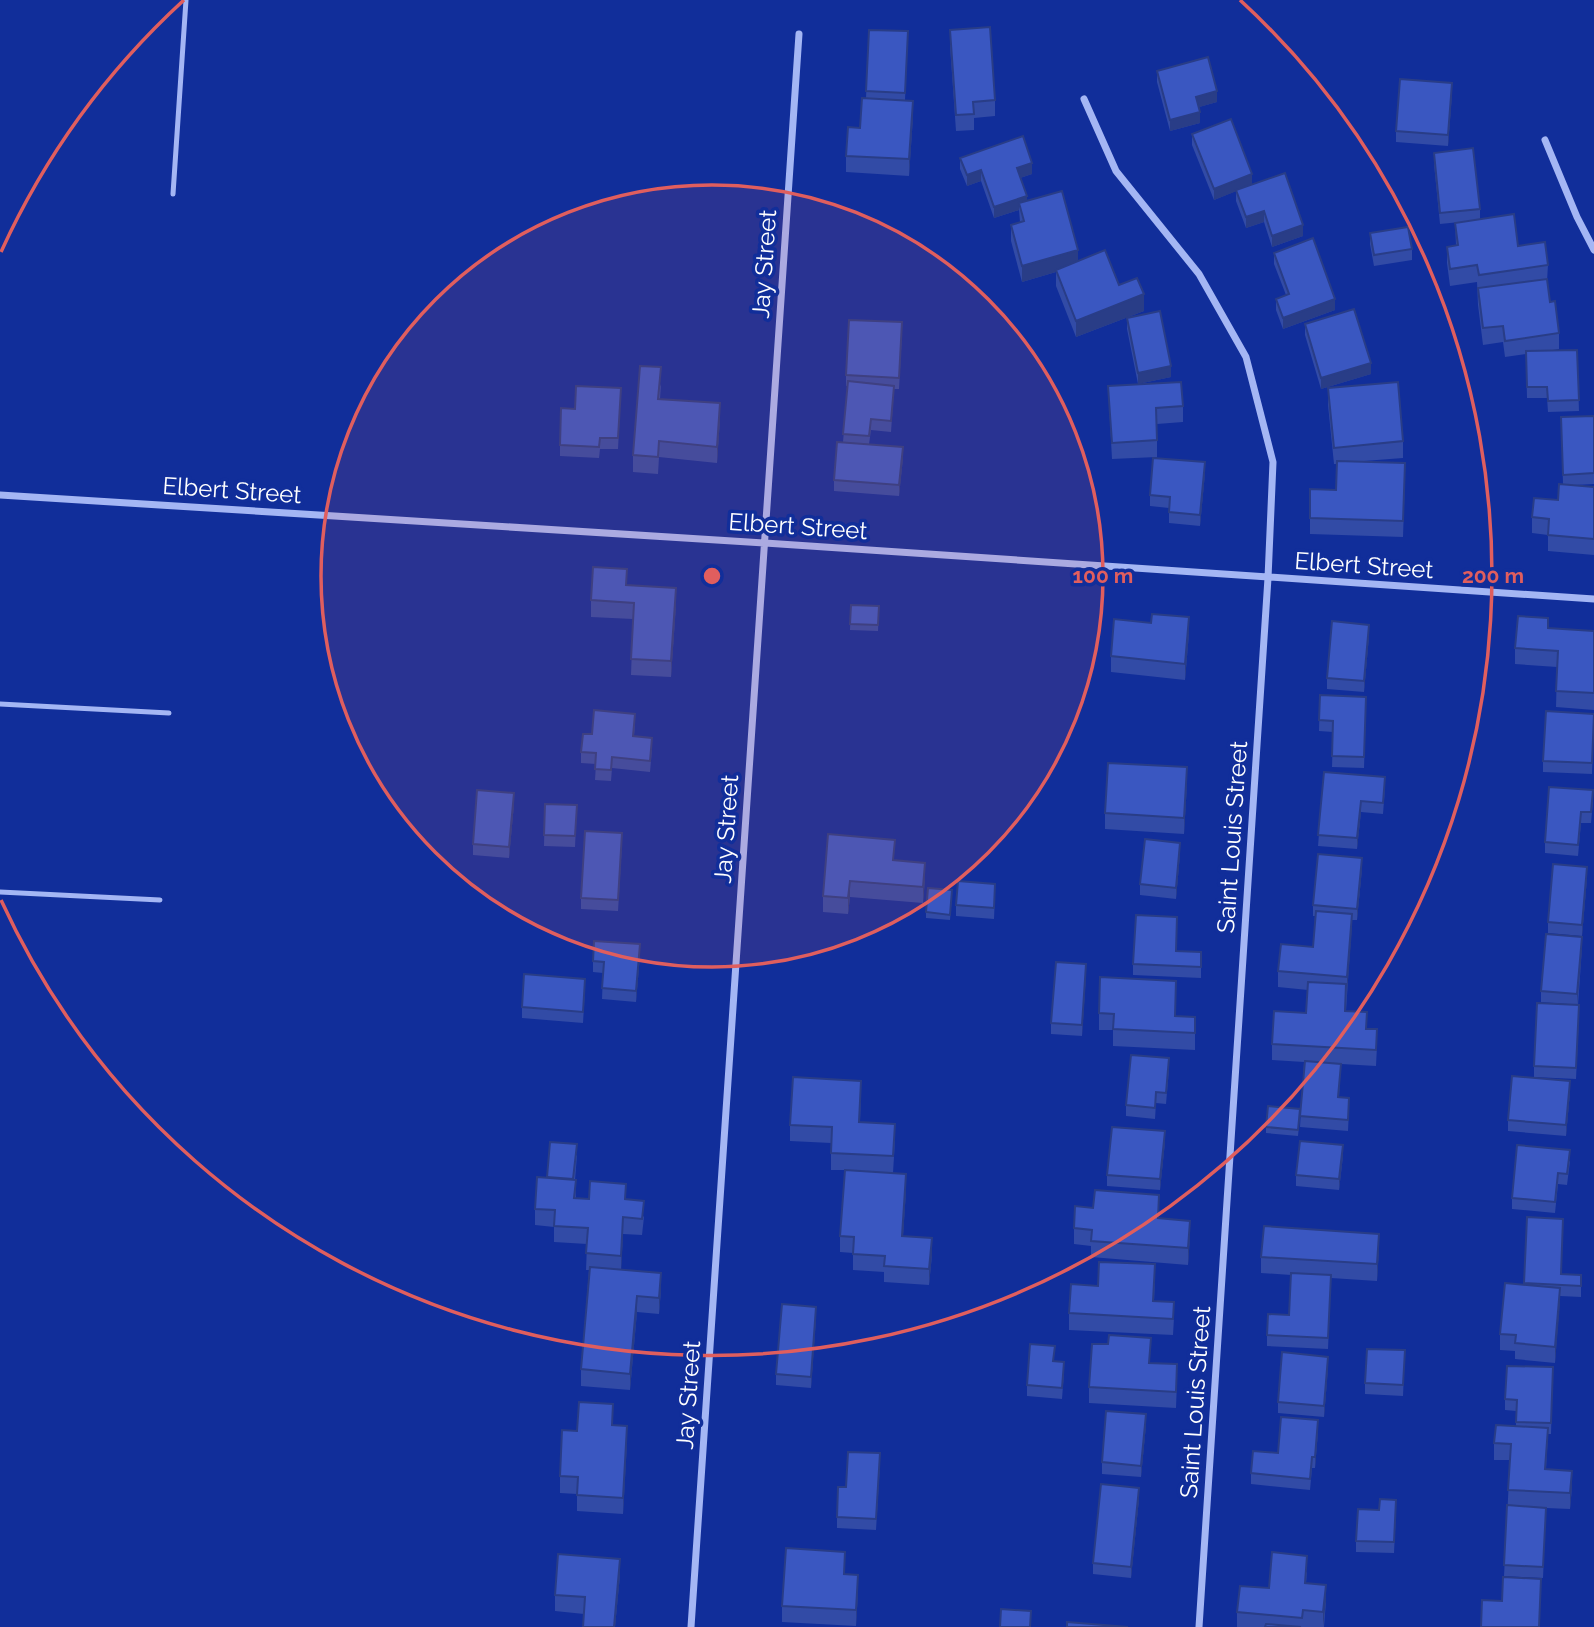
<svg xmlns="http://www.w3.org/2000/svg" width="1594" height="1627" viewBox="0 0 1594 1627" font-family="Raleway,sans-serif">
<rect width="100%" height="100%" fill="#112e9a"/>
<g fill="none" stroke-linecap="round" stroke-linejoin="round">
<path stroke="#a4b6f4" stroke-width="5" d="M173 194 186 0
M0 704 169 713
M0 892 160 900"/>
<path stroke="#a4b6f4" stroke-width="7" d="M1084 99 1116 171 1199 274 1246 357 1273 462 1268 578 1199 1627
M1545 140 1577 217 1594 250
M0 495 765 543 1594 599
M691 1627 799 34"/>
</g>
<path fill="#324ba6" d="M869 30 908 31 905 100 913 117 909 176 846 172V156L860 128 866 98Z
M950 30 995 100V116L974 118V130L956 131 950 46Z
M1157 71 1217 102 1199 107 1200 123 1170 131 1157 82Z
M1452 94 1448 146 1396 142V131Z
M1192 134 1252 185 1303 236 1272 247 1264 222 1246 228 1236 201V191L1214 200 1192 145Z
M1434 153 1480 209V219L1548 265 1547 281 1550 302 1559 333V349L1553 350H1577L1579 411 1548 412 1547 398H1527L1526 354 1505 357 1503 342 1483 345 1478 305 1477 282 1450 286 1447 263V247L1456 245 1455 223 1460 222 1440 224 1434 164Z
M960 158 1032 174 1020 178 1027 201 1078 261 1119 285 1144 311 1076 337 1056 286V272L1022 282 1011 241V225L1020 222 1019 210 994 218 981 181 967 186 960 169Z
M1370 233 1412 249V260L1374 266 1370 244Z
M1274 253 1335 310 1283 329 1276 310V299L1286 295 1274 264Z
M1127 318 1171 377 1138 384 1127 329Z
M1305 324 1371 374 1321 389 1305 335Z
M902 333 899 389H894L891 432 871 430 869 444 903 458 899 496 834 491V480L843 442 848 386H846V375Z
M661 384 660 399 720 419 717 463 659 457 658 474 633 472V455Z
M1108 386 1183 406V422L1157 424V457L1112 459Z
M621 388 618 449H600L599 458 560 456V445L575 409Z
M1328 388 1403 441V458L1364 461 1405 479 1403 537 1310 534V489L1336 490V464H1334L1328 405Z
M1594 416V484L1575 485 1594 487V555L1548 551V535L1532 533V517L1558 500 1563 484 1561 417Z
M1205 473 1200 526 1169 523V508L1150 506V495Z
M627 585 676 605 671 677 631 675 633 619 591 617V600Z
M851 605 879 606 878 631 850 630Z
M1548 628 1594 631V710L1556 707 1557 667 1515 664V648Z
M1189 633 1185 680 1111 672V656Z
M1369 636 1364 692 1327 689V678Z
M1320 695 1366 708 1364 768 1332 767 1333 732 1319 731Z
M1594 714 1592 774 1543 772V761Z
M635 725 634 736 652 749 650 772 612 768 611 781 595 780 596 764 581 763V752L592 734Z
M1324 772 1385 788 1383 814 1361 812 1357 849 1318 846Z
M1187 784 1184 834 1105 829V813Z
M1593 801 1591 823H1581L1578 856 1545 853V842Z
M514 804 509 858 473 855V844Z
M545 804 577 805 575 847 544 846Z
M828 834 894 860 925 879 923 903 850 897 848 914 823 912V896Z
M622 844 618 911 581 909V898Z
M1180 854 1176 899 1140 895V884Z
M1362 869 1357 920H1352L1346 1011 1367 1029 1377 1046 1376 1066 1341 1064 1339 1097 1349 1109 1348 1131 1300 1127 1304 1062 1272 1060V1044L1306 1013 1308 990 1278 987V971L1313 947 1315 916H1313V905Z
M1587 878 1582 936 1548 933V922Z
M952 895 950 920 926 918V912Z
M995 895 994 919 956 916V905Z
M1177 928 1176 951 1201 952V978L1133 975V964Z
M1582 948 1578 1005 1579 1016 1576 1079 1534 1077V1066L1568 1004 1541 1002V991Z
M640 955 636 1002 602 999 603 973 593 972V961Z
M1086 975 1082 1036 1051 1034V1023Z
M585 990 583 1023 522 1018V1007Z
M1176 997V1016L1195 1017V1050L1113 1046V1030H1099V1013Z
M1169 1069 1166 1104 1156 1103 1155 1119 1126 1116V1105Z
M1570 1092 1566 1136 1508 1131V1120Z
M861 1097 860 1122 895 1140 893 1173 854 1171 906 1191 903 1236 932 1255 929 1285 884 1282V1272L853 1270V1253L840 1252V1236L845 1170H831V1143L790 1141V1125Z
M1300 1115 1298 1136 1266 1133V1127Z
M1165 1142 1160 1190 1107 1186V1175Z
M577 1155 575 1180 576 1198 626 1199 644 1217 642 1235 623 1234 621 1270 661 1290 659 1314 637 1312 630 1390 581 1386V1369L589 1270H586L587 1244 554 1242V1227L535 1225V1209L547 1177Z
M1343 1156 1339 1190 1296 1186V1175Z
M1570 1161 1567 1185 1558 1184 1555 1213 1512 1209V1198Z
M1093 1208 1159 1219 1190 1237 1188 1265 1091 1257V1246L1074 1244V1228Z
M1527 1217 1561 1274 1581 1286V1297L1560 1296 1555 1363 1515 1359V1351L1500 1350V1334L1524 1285Z
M1379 1250 1377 1281 1331 1278 1328 1349 1267 1346V1335L1289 1315 1291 1275 1261 1273V1257Z
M1155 1281 1154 1301 1174 1318 1173 1335 1069 1330V1313L1098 1286Z
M816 1318 811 1388 776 1385V1374Z
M1405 1350 1403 1396 1365 1394V1383Z
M1054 1361 1064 1373 1062 1399 1027 1396V1385Z
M1150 1363 1177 1381 1176 1408 1089 1403V1387Z
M1553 1367 1551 1434H1548L1546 1469 1572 1487 1570 1509 1546 1508 1543 1578 1504 1576 1510 1460H1494V1443L1516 1426V1411L1505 1410V1399Z
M1328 1368 1324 1417 1278 1413V1402Z
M613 1425 627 1442 623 1514 577 1511V1494L560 1493V1476L577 1431Z
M1146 1425 1141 1477 1102 1474V1462Z
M1318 1431 1315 1468H1312L1310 1490 1251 1484V1473L1278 1453Z
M880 1464 876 1530 837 1528V1517Z
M1139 1499 1131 1578 1093 1574V1563Z
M1396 1511 1394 1553 1356 1552V1541Z
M1307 1572 1306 1583 1326 1601 1324 1627H1237V1612L1269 1588Z
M620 1575 615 1627H583L584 1614 555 1611V1595Z
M858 1592 856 1626 782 1622V1606Z"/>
<path fill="#293d87" d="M1452 83V94L1448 146V135Z
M1217 91V102L1196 108V97Z
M913 101V117L909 176V159Z
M1200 112V123L1170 131V120Z
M1032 163V174L1017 179V168Z
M981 170V181L967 186V175Z
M1252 174V185L1214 200V189Z
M1027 196V207L1019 203V210L994 218V207Z
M1264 211V222L1246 228V217Z
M1303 225V236L1272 247V236Z
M1078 250V266L1056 270V272L1022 282V266Z
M1144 294V311L1076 337V321Z
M1335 299V310L1283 329V318Z
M1371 363V374L1321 389V378Z
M1171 366V377L1138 384V373Z
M720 403V419L717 463V447Z
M903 447V458L899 496V485Z
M1205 462V473L1200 526V515Z
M676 588V605L671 677V661Z
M1189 617V633L1185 680V664Z
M1369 625V636L1364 692V681Z
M1187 767V784L1184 834V818Z
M514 793V804L509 858V847Z
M1361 801V812L1357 849V838Z
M1180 843V854L1176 899V888Z
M1362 858V869L1357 920V909Z
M925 863V879L923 903V887Z
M1587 867V878L1582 936V925Z
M850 881V897L848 914V898Z
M1352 914V930L1347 993V977Z
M1582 937V948L1577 1005V994Z
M640 944V955L636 1002V991Z
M1086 964V975L1082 1036V1025Z
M1570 1081V1092L1566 1136V1125Z
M1165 1131V1142L1160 1190V1179Z
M1343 1145V1156L1339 1190V1179Z
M906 1174V1191L902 1252V1236Z
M623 1217V1234L621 1272V1256Z
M1190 1221V1237L1188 1265V1248Z
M1379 1234V1250L1377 1281V1264Z
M932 1238V1255L929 1285V1269Z
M661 1273V1290L659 1314V1298Z
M1560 1288V1305L1555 1363V1347Z
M637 1296V1312L630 1390V1374Z
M816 1307V1318L811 1388V1377Z
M1328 1357V1368L1324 1417V1406Z
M1146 1414V1425L1141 1477V1466Z
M1318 1420V1431L1315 1468V1457Z
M627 1426V1442L623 1514V1498Z
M1572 1471V1487L1570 1509V1493Z
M1139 1488V1499L1131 1578V1567Z
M620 1559V1575L615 1627H614Z
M858 1575V1592L856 1626V1610Z
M1326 1585V1601L1323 1627V1612Z"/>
<path fill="#3a57c1" stroke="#293d87" stroke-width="2" d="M990 27 995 100 973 102 974 114 956 115 950 30Z
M869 30 908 31 905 93 866 91Z
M1208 57 1217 91 1196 97 1200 112 1170 120 1157 71Z
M1400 79 1452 83 1448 135 1396 131Z
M862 98 913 101 909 159 846 156 848 127 860 128Z
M1231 119 1252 174 1214 189 1192 134Z
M1023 136 1032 163 1017 168 1027 196 994 207 981 170 967 175 960 158Z
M1473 148 1480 209 1440 213 1434 153Z
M1285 173 1303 225 1272 236 1264 211 1246 217 1236 190Z
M1062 191 1078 250 1022 266 1011 225 1024 221 1019 203Z
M1514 214 1518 246 1545 242 1548 265 1479 275 1477 265 1450 269 1447 247 1458 245 1455 223Z
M1408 227 1412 249 1374 255 1370 233Z
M1313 238 1335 299 1283 318 1276 299 1289 294 1274 253Z
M1105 250 1119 285 1137 278 1144 294 1076 321 1056 270Z
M1547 279 1550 302 1555 301 1559 333 1505 341 1503 326 1483 328 1478 288Z
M1354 309 1371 363 1321 378 1305 324Z
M1160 311 1171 366 1138 373 1127 318Z
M849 320 902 322 899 378 846 375Z
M1577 350 1579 400 1548 401 1547 387H1527L1526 351Z
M640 366 661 367 658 399 720 403 717 447 659 441 658 457 633 455Z
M848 381 894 386 891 421 871 419 869 436 843 434Z
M1181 382 1183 406 1156 408 1157 440 1112 443 1108 386Z
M1398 382 1403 441 1334 448 1328 388Z
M576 386 621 388 618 438H600L599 447 560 445 561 408 575 409Z
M1594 416V473L1563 475 1561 417Z
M837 442 903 447 899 485 834 480Z
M1153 458 1205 462 1200 515 1169 512 1170 497 1150 495Z
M1337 461 1405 463 1403 521 1310 518V489L1336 490Z
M1559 484 1594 487V539L1548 535 1549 519 1532 517 1534 498 1558 500Z
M593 567 627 569 626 585 676 588 671 661 631 659 634 603 591 600Z
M851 605 879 606 878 625 850 624Z
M1152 614 1189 617 1185 664 1111 656 1114 619 1151 623Z
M1518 616 1548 618V628L1594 631V693L1556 691 1558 651 1515 648Z
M1332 621 1369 625 1364 681 1327 678Z
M1320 695 1366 697 1364 757 1332 756 1333 721 1319 720Z
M594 710 635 714 633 736 652 738 650 761 612 757 611 770 595 769 596 753 581 752 583 734H592Z
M1546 711 1594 714 1592 763 1543 761Z
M1108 763 1187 767 1184 818 1105 813Z
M1324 772 1385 777 1383 803 1361 801 1357 838 1318 835Z
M1549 787 1593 790 1591 812H1581L1578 845 1545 842Z
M477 790 514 793 509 847 473 844Z
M545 804 577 805 575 836 544 835Z
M585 831 622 833 618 900 581 898Z
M828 834 895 840 893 860 925 863 923 887 850 881 848 898 823 896Z
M1145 839 1180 843 1176 888 1140 884Z
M1318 854 1362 858 1357 909 1313 905Z
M1553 864 1587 867 1582 925 1548 922Z
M958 881 995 884 994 908 956 905Z
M928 888 952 890 950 915 926 912Z
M1316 911 1352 914 1347 977 1278 971 1281 944 1313 947Z
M1136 915 1177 917 1176 951 1201 952V967L1133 964Z
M1546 934 1582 937 1577 994 1541 991Z
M594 941 640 944 636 991 602 988 604 962 593 961Z
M1056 962 1086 964 1082 1025 1051 1023Z
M524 974 585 979 583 1012 522 1007Z
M1100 977 1176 981 1175 1016 1195 1017V1033L1113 1029 1114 1014 1099 1013Z
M1308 982 1346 984 1345 1011 1367 1012 1366 1029H1377L1376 1050 1272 1044 1274 1011 1306 1013Z
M1537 1003 1579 1005 1576 1068 1534 1066Z
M1131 1055 1169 1058 1166 1093 1156 1092 1155 1108 1126 1105Z
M1305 1061 1341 1064 1338 1097 1349 1098 1348 1120 1300 1116Z
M1512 1076 1570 1081 1566 1125 1508 1120Z
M793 1077 861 1081 859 1122 895 1124 893 1156 831 1153 832 1127 790 1125Z
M1268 1106 1300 1109 1298 1130 1266 1127Z
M1112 1127 1165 1131 1160 1179 1107 1175Z
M1300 1141 1343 1145 1339 1179 1296 1175Z
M550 1142 577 1144 573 1179 547 1177Z
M1517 1145 1570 1150 1567 1174 1558 1173 1555 1202 1512 1198Z
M845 1170 906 1174 902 1236 932 1238 929 1269 884 1266 885 1256 853 1254 854 1237 840 1236Z
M537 1177 576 1180 574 1198 589 1199 590 1181 626 1184 625 1199 644 1201 642 1219 623 1217 621 1256 586 1253 588 1228 554 1226 555 1210 535 1209Z
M1095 1190 1159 1195 1158 1218 1190 1221 1188 1248 1091 1241 1092 1230 1074 1228 1075 1206 1093 1208Z
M1527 1217 1563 1219 1561 1274 1581 1275V1286L1524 1283Z
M1264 1226 1379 1234 1377 1264 1261 1257Z
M1099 1262 1155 1264 1153 1301 1174 1302 1173 1319 1069 1313 1071 1284 1098 1286Z
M590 1267 661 1273 659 1298 637 1296 630 1374 581 1369Z
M1291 1273 1331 1275 1328 1338 1267 1335 1268 1314 1289 1315Z
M1505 1283 1560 1288 1555 1347 1515 1343 1516 1335 1500 1334Z
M782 1304 816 1307 811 1377 776 1374Z
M1109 1335 1151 1338 1149 1363 1177 1364 1176 1392 1089 1387 1092 1344H1108Z
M1030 1344 1055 1346 1053 1361 1064 1362 1062 1388 1027 1385Z
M1367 1349 1405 1350 1403 1385 1365 1383Z
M1282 1352 1328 1357 1324 1406 1278 1402Z
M1507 1366 1553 1367 1551 1423 1516 1422 1517 1400 1505 1399Z
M579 1402 613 1404 612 1425 627 1426 623 1498 577 1495 578 1477 560 1476 562 1430 577 1431Z
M1106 1411 1146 1414 1141 1466 1102 1462Z
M1281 1417 1318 1420 1315 1457H1312L1310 1479 1251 1473 1253 1451 1278 1453Z
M1496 1425 1548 1428 1545 1469 1572 1471 1570 1493 1508 1490 1511 1444 1494 1443Z
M848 1452 880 1453 876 1519 837 1517 838 1487H846Z
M1101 1484 1139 1488 1131 1567 1093 1563Z
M1380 1499 1396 1500 1394 1542 1356 1541 1358 1509 1379 1510Z
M1507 1505 1546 1508 1543 1567 1504 1565Z
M786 1548 845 1552 844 1574 858 1575 856 1610 782 1606Z
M1272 1552 1307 1556 1305 1583 1326 1585 1323 1612 1303 1610 1302 1618 1237 1612 1240 1586 1269 1588Z
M558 1554 620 1559 614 1627H583L585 1597 555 1595Z
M1503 1577 1541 1579 1539 1627H1481L1482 1600 1502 1601Z
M1001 1609 1031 1611 1030 1627H1000Z
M1067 1622 1128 1627H1067Z
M1266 1624 1301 1627H1265Z"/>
<circle cx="712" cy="576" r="391" fill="#e05e5e" fill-opacity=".12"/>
<g fill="none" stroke="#e05e5e" stroke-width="3.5">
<circle cx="712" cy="576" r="391"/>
<path d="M1 252A781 781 0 0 1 184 0M1240 0A781 781 0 1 1 1 900"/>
</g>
<g text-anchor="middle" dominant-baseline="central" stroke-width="7" stroke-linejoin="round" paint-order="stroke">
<g font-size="24" fill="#fff" stroke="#112e9a">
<text transform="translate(764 264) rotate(-86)">Jay Street</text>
<text transform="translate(232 490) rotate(4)">Elbert Street</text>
<text transform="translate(798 526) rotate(4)">Elbert Street</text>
<text transform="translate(1364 565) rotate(4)">Elbert Street</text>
<text transform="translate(726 829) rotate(-86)">Jay Street</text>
<text transform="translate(1232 837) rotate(-86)">Saint Louis Street</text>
<text transform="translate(688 1395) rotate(-86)">Jay Street</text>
<text transform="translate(1195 1402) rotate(-86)">Saint Louis Street</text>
</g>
</g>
<circle cx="712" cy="576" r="10" fill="#e05e5e" stroke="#112e9a" stroke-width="3.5"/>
<g font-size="21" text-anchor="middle" font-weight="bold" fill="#e05e5e" stroke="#112e9a" stroke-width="7" stroke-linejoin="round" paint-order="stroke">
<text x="1103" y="583">100 m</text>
<text x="1493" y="583">200 m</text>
</g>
</svg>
